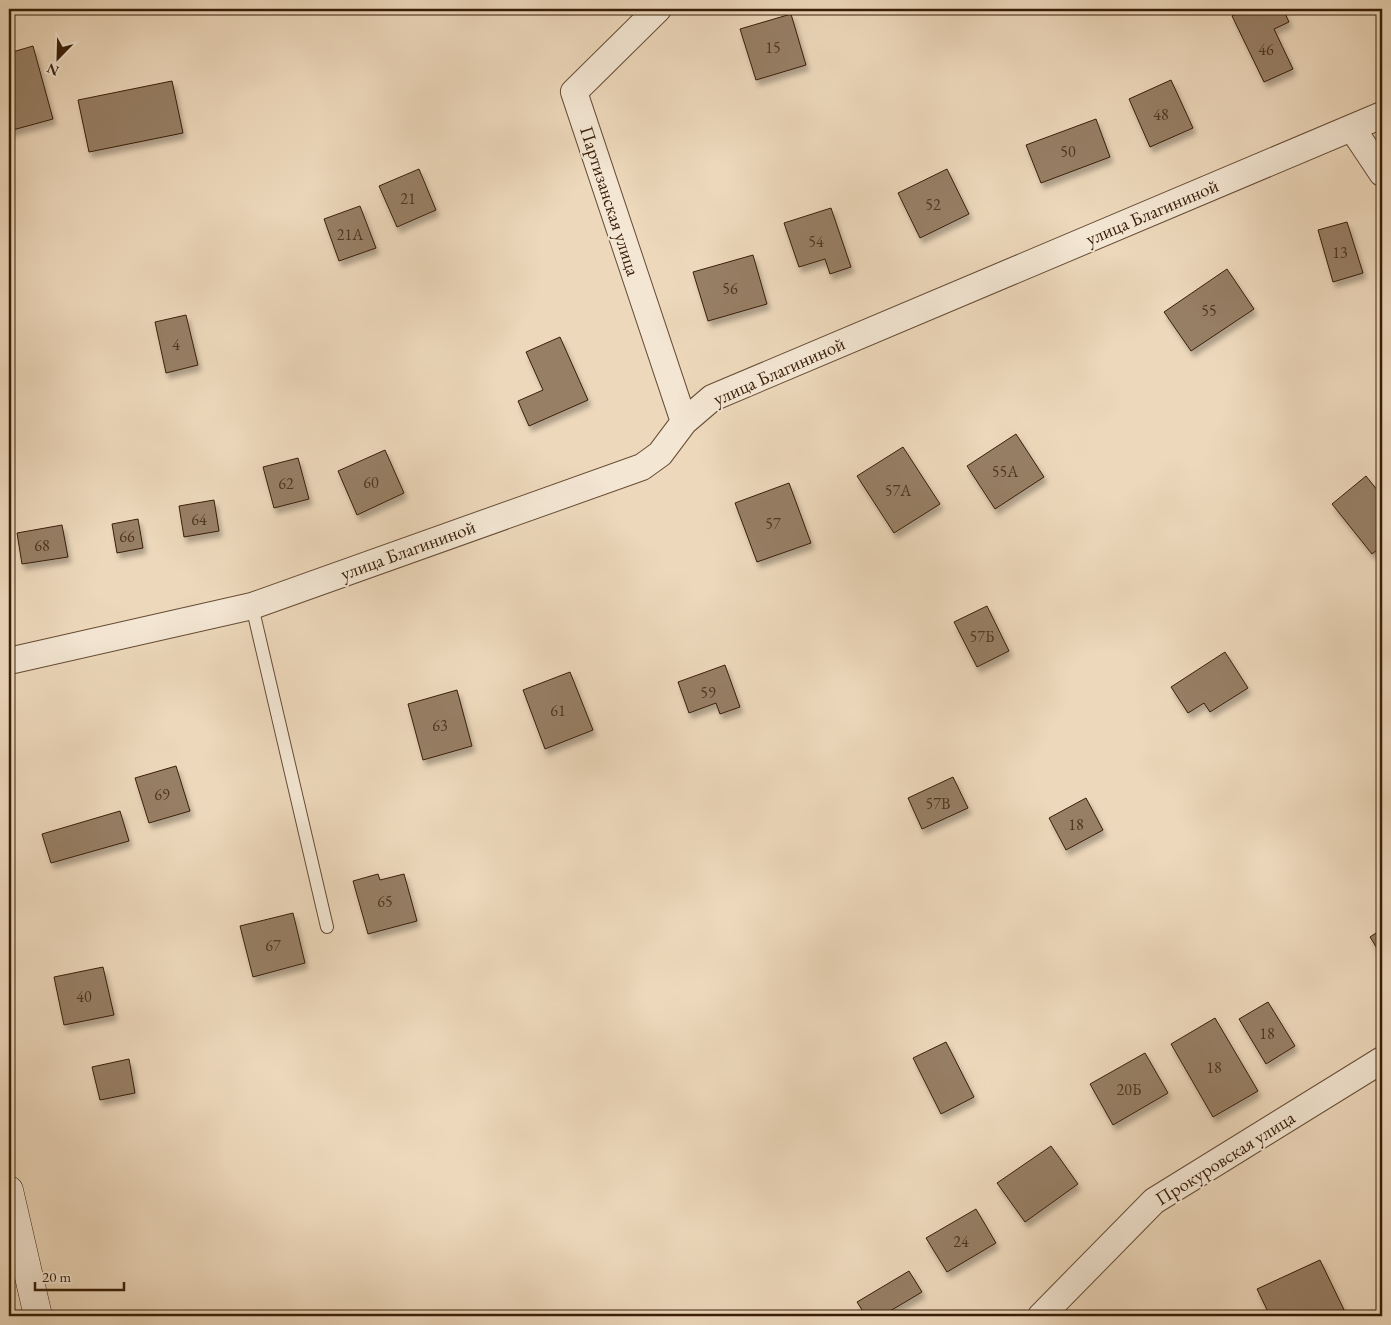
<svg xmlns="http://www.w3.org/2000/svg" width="1391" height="1325" viewBox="0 0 1391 1325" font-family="'EB Garamond',serif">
<defs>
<filter id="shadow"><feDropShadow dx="3" dy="5.5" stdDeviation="2.5" flood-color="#0004"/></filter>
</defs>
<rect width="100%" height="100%" fill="#edd8bb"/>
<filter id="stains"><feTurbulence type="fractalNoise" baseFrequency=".004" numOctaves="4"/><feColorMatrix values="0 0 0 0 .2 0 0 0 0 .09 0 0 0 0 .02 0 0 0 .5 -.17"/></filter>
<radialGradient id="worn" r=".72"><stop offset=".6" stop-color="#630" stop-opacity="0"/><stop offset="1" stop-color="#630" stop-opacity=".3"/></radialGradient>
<path fill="#977f65" stroke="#391e08" filter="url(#shadow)" d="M1249 9H1283L1289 22 1274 29 1293 69 1264 82 1232 16Z
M791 14 806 65 756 80 740 29Z
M33 46 53 119 9 131V53Z
M1171 80 1193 128 1150 147 1129 99Z
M172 81 183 133 89 152 78 100Z
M1096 119 1110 157 1041 183 1026 145Z
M419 169 436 210 397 227 379 186Z
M947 169 969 214 920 238 898 193Z
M360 206 376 248 339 261 324 219Z
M831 208 851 267 830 274 825 259 799 267 784 223Z
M1347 222 1363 273 1333 282 1318 230Z
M753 255 767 304 708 321 693 272Z
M1227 269 1254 309 1191 351 1164 312Z
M186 315 198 365 166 373 155 322Z
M560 337 588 400 529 426 518 401 543 390 526 352Z
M1016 434 1044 477 995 509 967 466Z
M903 447 940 504 894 533 857 476Z
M385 450 404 493 357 515 338 471Z
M298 458 309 499 274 508 263 467Z
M1366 476 1382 496V546L1372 554 1332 504Z
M789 483 811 543 757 562 735 503Z
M214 500 219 531 184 537 179 506Z
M138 519 143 548 117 553 112 524Z
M62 525 68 557 22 564 17 533Z
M987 606 1009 651 977 667 954 622Z
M1225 652 1248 688 1210 712 1204 703 1188 713 1171 687Z
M725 665 740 707 720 714 716 703 689 713 678 682Z
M570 672 593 730 545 749 523 690Z
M457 690 472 746 423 760 408 704Z
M176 766 190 811 149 823 135 778Z
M953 777 968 808 922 829 908 798Z
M1086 798 1103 830 1066 850 1049 818Z
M120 811 129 841 51 863 42 834Z
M378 874 380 880 404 874 417 921 368 934 353 881Z
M293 913 305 963 253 977 240 926Z
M1382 929V956L1370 937Z
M103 967 114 1015 64 1025 54 977Z
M1268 1002 1295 1046 1266 1064 1239 1019Z
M1215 1018 1258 1091 1213 1117 1171 1044Z
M946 1042 974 1097 941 1114 913 1058Z
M1145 1053 1168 1093 1113 1125 1090 1084Z
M129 1059 135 1093 100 1100 92 1067Z
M1051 1146 1078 1184 1025 1222 997 1183Z
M976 1209 996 1243 947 1272 926 1238Z
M1382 1238V1249L1378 1241Z
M1320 1260 1347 1316H1270L1257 1289Z
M909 1271 922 1292 890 1311 893 1316H866L857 1302Z"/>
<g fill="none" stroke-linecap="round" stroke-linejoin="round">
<g stroke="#664c35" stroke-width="14">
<path id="lane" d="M252 606 327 927"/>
</g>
<g stroke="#664c35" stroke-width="28">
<path id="street" d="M658 9 574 92 684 422
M1352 128 1382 173
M9 661 252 606 642 467 660 454 684 422 712 398 1382 115
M1041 1316 1154 1201 1382 1060"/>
</g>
<g stroke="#391e08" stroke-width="29">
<path id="secondary" d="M9 1190 38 1316"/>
</g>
<use href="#lane" stroke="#f3e6d3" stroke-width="12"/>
<use href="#street" stroke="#f3e6d3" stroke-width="26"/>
<use href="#secondary" stroke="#f3e6d3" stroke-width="28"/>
</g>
<g text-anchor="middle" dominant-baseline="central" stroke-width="4" stroke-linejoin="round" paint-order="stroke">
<g font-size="16" fill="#50361f">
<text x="773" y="47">15</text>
<text x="1266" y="49">46</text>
<text x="1161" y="114">48</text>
<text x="1068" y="151">50</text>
<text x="408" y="198">21</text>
<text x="933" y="204">52</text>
<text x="350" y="234">21А</text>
<text x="816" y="241">54</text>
<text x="1340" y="252">13</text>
<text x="730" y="288">56</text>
<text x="1209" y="310">55</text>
<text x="176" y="344">4</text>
<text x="1005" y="471">55А</text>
<text x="371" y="482">60</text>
<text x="286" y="483">62</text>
<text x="898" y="490">57А</text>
<text x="199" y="519">64</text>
<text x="773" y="523">57</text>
<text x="127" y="536">66</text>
<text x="42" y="545">68</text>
<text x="982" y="636">57Б</text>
<text x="708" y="692">59</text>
<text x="558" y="710">61</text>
<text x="440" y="725">63</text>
<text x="162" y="794">69</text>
<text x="938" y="803">57В</text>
<text x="1076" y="824">18</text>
<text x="385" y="901">65</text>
<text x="273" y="945">67</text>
<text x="84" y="996">40</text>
<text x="1267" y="1033">18</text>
<text x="1214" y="1067">18</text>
<text x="1129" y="1089">20Б</text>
<text x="961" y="1241">24</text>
</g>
<g font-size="19" fill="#391e08" stroke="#f3e6d3">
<text transform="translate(610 201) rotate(72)">Партизанская улица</text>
<text transform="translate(1152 212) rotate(-23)">улица Благининой</text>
<text transform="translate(779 371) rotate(-24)">улица Благининой</text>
<text transform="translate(408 550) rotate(-20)">улица Благининой</text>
<text transform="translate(1225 1158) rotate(-32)">Прокуровская улица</text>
</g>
</g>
<rect width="1391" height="1325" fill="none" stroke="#edd8bb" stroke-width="30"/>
<rect x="10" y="10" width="1371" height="1305" fill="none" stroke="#391e08" stroke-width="2.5"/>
<rect x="15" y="15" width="1361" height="1295" fill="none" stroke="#391e08"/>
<g transform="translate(58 58) rotate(203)" stroke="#f3e6d3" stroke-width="4" paint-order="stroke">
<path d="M0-4L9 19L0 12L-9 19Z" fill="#391e08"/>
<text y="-8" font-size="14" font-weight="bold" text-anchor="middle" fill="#391e08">N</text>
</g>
<path d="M35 1282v8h89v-8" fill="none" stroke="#391e08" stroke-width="2.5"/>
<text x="42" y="1282" font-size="15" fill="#391e08" stroke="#f3e6d3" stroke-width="4" paint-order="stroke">20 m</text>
<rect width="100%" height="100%" filter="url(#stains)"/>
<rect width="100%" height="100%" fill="url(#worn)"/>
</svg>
